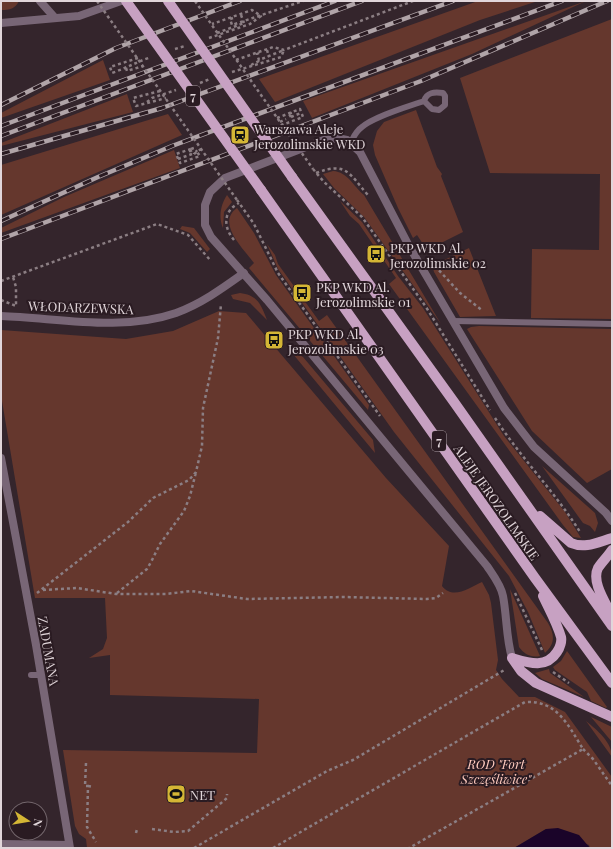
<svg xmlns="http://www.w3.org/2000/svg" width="613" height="849" viewBox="0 0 613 849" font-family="'Playfair Display',serif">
<rect width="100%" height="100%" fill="#34252c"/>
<path fill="#65372d" d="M1 1H19C15 9 10 10 1 10Z
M478 1H538L480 20 275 102 259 79Z
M586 1 472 54 312 118 303 101Z
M612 19V319L531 318 532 249 599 250 600 174 490 173 460 78Z
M103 60 110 80 1 118V113Z
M127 94 133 112 1 146V143Z
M416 110 437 167 442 174 441 176 463 232 427 250 417 235 413 238 398 208 375 155 373 145 377 131 384 122Z
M168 114 182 135 1 215V165Z
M174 150 180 168 1 233V228L64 197Z
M333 171C348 172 353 186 364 195L441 324 364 217 334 188 323 174Z
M227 195 232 202 224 212 223 228C218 217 221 204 227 195Z
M340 201 362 222 398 276 423 308 504 436 565 512 581 538 573 537 563 525 389 284 396 278 359 224 350 216Z
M237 208 254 233 276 275 369 405 368 410 249 268 254 263C243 248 216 223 237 208Z
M182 226 194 228 210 249 207 252 190 233 180 229Z
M267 244 275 255 278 264 319 321 327 315 548 623C555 635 555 644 545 653L528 612 509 576 394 432 278 269Z
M469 248 496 316 460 317 434 272 433 268 438 263Z
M240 293C258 295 261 305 267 320L250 303 233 299 231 295Z
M219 311 246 313 386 478 449 546 442 586C453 600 469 588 482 582L489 595 491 603 498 660 496 670 502 679 519 697H535L565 712 612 777V848H590L589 845 546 829 514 848H87L86 839 79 834 75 826 63 750 257 753 259 699 110 695V655L89 658 103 649 107 638 105 598H35L1 395V330L126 339 173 331Z
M479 326 612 329V469L587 483 532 431 467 329 471 327Z
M288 348 303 357 373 440 375 453Z
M542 466 595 513 598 523 595 532 590 526 583 523Z
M510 589 540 656C531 658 524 654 519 647Z
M567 651 607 707 606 708 591 701 587 692 555 670 553 667 561 661Z
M549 669 550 673 584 697 542 679 535 673Z
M591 717 612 727V742Z
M586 721C597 730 612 742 612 757Z"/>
<path fill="#1a0429" d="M558 828 579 835 590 848H514L546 829Z"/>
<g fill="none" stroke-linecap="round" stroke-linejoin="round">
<path stroke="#8b7e83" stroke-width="2.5" stroke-dasharray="3 3" stroke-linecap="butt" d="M233 18 230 19 232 25 303 1
M217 33 244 23
M209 38 250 24 261 16 252 10 212 24
M175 49 185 46
M259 53 257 54 259 60 284 50
M138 58 110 67 112 73C126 68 137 62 151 57
M236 60 273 47 284 50 413 1
M251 65 261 60
M126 68 127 71 143 66
M232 72 281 57 284 50
M200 83 210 79
M160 91 133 98 136 106 166 98
M147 102 152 98 176 90
M291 117 289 114 292 113
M291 117 301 113
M277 118 300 109 303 117 282 125
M191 149 176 154 180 163 200 156 197 152
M189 151H191L192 154
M194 154V153
M178 159 192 154
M313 169 324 182 362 217 426 307 490 410
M316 173C347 161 349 174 368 195
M237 200 254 224 278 273 380 416
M234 240C223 227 223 211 239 203
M435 266 460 293 483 311
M1 281 157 224 188 235 211 261
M1 300 16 306V287L13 277
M495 418C521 458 555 492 580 532
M43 590 77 588 116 594H166L191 591 247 599 344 597 427 599 436 598 443 593
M37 593 128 522 153 498 189 480 196 472 202 446 203 408 218 338 221 304
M117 593 147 569 151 562 160 544 184 511 190 496 196 472
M515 593 542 650
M553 672 569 683
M583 749 593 759 612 786
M86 763 85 786H88L87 827 96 842
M88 786 93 787
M152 829 174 832 188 831 227 798V794
M136 833 137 829
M194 848 327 771 353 760 506 669
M273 848 525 702C557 700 568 725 583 749L409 848"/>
<path stroke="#786676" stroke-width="6" d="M351 142C354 136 356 131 362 127 375 116 407 107 424 101 427 92 434 92 443 93L445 96V105L439 110 432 109 424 101
M453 321 612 324
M31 675H41"/>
<path stroke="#786676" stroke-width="8" d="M40 1 55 18
M1 23 79 16 121 1
M1 316C58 318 121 332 176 313 201 304 223 288 244 273
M1 458 36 645 70 848
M512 658C506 638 507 617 503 596 501 585 493 575 487 566L267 300 211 237 205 225V205L210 192 225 178 324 140 337 138 347 140 360 152 409 246 504 408 534 447 606 513 612 521
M1 844 69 845"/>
<path stroke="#c7a1c2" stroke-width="10" d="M292 177 454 402 612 626
M261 190 535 578 612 683
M540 516 571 543C585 549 598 542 612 538
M612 550C608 556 602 562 598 568 591 582 606 603 612 616
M512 658C529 663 546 669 557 652 560 648 562 641 561 637 557 623 549 609 543 596
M512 658 521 671 536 683 612 717"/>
<g stroke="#b0a4a8" stroke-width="4.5">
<path id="rail" d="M1 105 116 48 240 1
M1 126 335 1
M1 136 362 1
M1 154 162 108 453 1
M1 221 98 177 172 146 562 1
M1 239 421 81 607 1"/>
</g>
<use href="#rail" stroke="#2a1b22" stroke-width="3" stroke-dasharray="9" stroke-linecap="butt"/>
<path stroke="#8b7e83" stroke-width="2.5" stroke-dasharray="3 3" stroke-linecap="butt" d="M97 1 237 200
M195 1 313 169
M241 15 244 23
M267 50 269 57
M280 122 286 119
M191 149 194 148 197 152
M194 154 201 149"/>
<path stroke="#c7a1c2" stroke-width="10" d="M126 1 261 190
M168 1 292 177"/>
</g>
<defs>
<g id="station-square" transform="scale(1)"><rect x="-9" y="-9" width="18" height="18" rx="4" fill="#d4b635" stroke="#2a1b22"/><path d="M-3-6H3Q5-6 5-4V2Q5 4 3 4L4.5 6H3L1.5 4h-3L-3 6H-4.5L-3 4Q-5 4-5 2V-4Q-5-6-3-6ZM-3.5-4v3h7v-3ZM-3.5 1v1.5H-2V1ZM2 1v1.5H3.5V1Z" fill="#111"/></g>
<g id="bus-square" transform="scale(1)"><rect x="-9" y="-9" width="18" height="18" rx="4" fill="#d4b635" stroke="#2a1b22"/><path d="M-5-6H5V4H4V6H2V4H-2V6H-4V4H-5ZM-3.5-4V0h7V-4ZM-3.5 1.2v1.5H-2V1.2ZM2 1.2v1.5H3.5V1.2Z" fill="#111"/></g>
<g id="stadium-square" transform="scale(1)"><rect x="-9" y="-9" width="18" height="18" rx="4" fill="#d4b635" stroke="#2a1b22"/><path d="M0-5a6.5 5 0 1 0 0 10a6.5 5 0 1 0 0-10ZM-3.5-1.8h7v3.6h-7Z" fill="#111"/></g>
</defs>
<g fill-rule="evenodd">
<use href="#station-square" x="240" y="135"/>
<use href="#bus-square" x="376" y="254"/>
<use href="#bus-square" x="302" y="293"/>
<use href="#bus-square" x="274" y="340"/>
<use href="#stadium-square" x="176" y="794"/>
</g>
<g text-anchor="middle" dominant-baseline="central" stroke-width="4" stroke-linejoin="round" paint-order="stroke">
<g fill="#2a1b22" stroke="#aa9ea3" stroke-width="1">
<rect x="186" y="86" width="14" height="20" rx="3"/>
<rect x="432" y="431" width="14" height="20" rx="3"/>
</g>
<g font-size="12" font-weight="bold" fill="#e1d6da">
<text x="193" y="96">7</text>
<text x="439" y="441">7</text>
</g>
<g font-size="13" fill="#e1d6da" stroke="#2a1b22" text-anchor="start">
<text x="254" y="128">Warszawa Aleje<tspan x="254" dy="15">Jerozolimskie WKD</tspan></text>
<text x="390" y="247">PKP WKD Al.<tspan x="390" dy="15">Jerozolimskie 02</tspan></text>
<text x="316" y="286">PKP WKD Al.<tspan x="316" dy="15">Jerozolimskie 01</tspan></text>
<text x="288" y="333">PKP WKD Al.<tspan x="288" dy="15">Jerozolimskie 03</tspan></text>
<text x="190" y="794">NET</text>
</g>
<g font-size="13" fill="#e1d6da" stroke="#2a1b22">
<text transform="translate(81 307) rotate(2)">WŁODARZEWSKA</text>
<text transform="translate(497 502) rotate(55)">ALEJE JEROZOLIMSKIE</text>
<text transform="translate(49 651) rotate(80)">ZADUMANA</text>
</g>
<g font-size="13" font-style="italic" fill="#fecabe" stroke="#2a1b22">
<text x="496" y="763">ROD "Fort<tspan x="496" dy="15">Szczęśliwice"</tspan></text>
</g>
</g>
<rect width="613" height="849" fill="none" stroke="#e1d6da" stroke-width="4"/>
<g transform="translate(28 821) rotate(102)"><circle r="19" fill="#2a1b22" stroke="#73666c"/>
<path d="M0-3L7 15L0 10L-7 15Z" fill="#d4b635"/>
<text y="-6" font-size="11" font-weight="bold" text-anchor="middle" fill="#e1d6da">N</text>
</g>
</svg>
